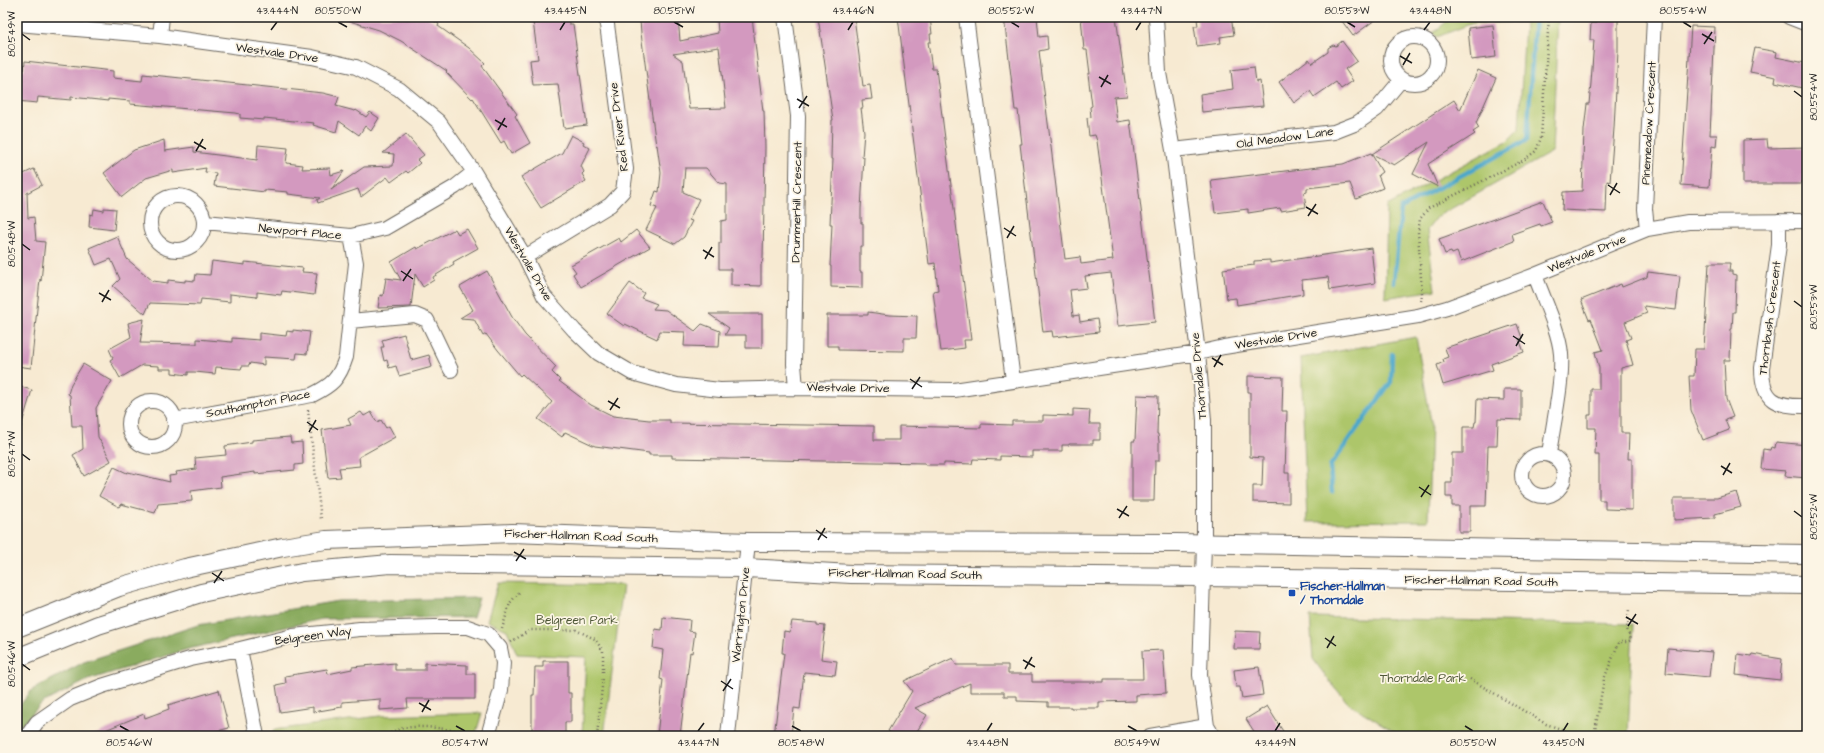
<svg xmlns="http://www.w3.org/2000/svg" width="1824" height="753" viewBox="0 0 1824 753" font-family="'Architects Daughter',sans-serif">
<rect width="100%" height="100%" fill="#fcf5e5"/>
<filter id="ink" filterUnits="userSpaceOnUse"><feTurbulence type="fractalNoise" baseFrequency=".025" numOctaves="2"/><feDisplacementMap in="SourceGraphic" scale="8" xChannelSelector="R" yChannelSelector="G"/><feConvolveMatrix kernelMatrix="1 2 1 2 8 2 1 2 1" color-interpolation-filters="sRGB"/></filter>
<filter id="wash" filterUnits="userSpaceOnUse"><feTurbulence type="fractalNoise" baseFrequency=".012" numOctaves="4" result="noise"/><feDisplacementMap in="SourceGraphic" scale="16" xChannelSelector="R" yChannelSelector="G"/><feGaussianBlur stdDeviation="0.9" result="paint"/><feColorMatrix in="noise" values="0 0 0 0 0 0 0 0 0 0 0 0 0 0 0 0 0 1.4 0 .05"/><feComposite in="paint" operator="in"/></filter>
<g filter="url(#wash)">
<rect width="100%" height="100%" fill="#f7ead2"/>
<path fill="#adc66b" stroke="#647144" d="M1452 17H1558L1552 152 1438 216 1427 230 1435 290 1385 298 1387 206 1507 141 1519 129 1525 22 1473 23 1437 37 1433 33Z
M1416 337 1431 421 1428 521 1307 522 1301 358Z
M498 583 623 585 604 736H582L586 657 517 654 507 630 487 621Z
M1310 617 1633 624 1628 736H1401L1348 703 1327 678 1313 659Z
M482 713 475 736H274L273 730 380 716Z"/>
<path fill="#8aab5f" stroke="#53643e" d="M479 598 473 617 322 619 188 649 88 680 42 703 17 730V709L32 690 84 662 198 625 338 601Z"/>
<g fill="none" stroke-linecap="round" stroke-linejoin="round">
<path stroke="#4ca7ca" stroke-width="4.5" d="M1394 283 1401 208 1527 140 1535 17
M1332 492 1330 466 1391 382 1392 354"/>
</g>
<g id="blocks">
<path fill="#d399bf" fill-rule="evenodd" d="M347 17H427L439 24 438 26 469 48 485 63 482 66 517 114 515 116 530 143 511 154 504 141 501 143 473 98 472 99 446 72 447 71 401 41 379 30 346 20Z
M568 17 569 24H573L587 125 564 128 558 84 533 85 530 60 538 59 533 21Z
M643 17H678L680 41 718 33 717 19 752 17 763 111H764L765 147 763 259 761 265V286L731 285V269H719V243H721V221L727 220V184L719 183 706 168H685L683 192 699 199 689 220 692 221 684 237 675 244 646 230 657 208 651 206 656 191 659 192 661 173 657 145 656 146 641 33 640 20 643 19ZM719 47 726 108 689 109 683 61 673 54Z
M818 17H854L863 86 870 85 872 99 862 100 863 108H861L864 132 862 157H864L861 209V223H863V246H860V272H862V288L831 287V266H830L832 224H830L833 159H831L832 120H833Z
M898 17H930L932 34H930L931 42H928L932 69H936L971 340H964L965 348 941 351 934 299 933 291 938 290 935 263 929 264Z
M1004 17H1037L1039 37 1047 36 1048 49 1039 51 1065 259 1080 257 1081 264 1113 260 1097 141 1095 135 1089 136 1087 118 1091 117 1090 107 1092 106 1088 74H1090L1087 50H1084L1081 17H1116L1127 96 1114 97 1117 122 1130 120 1155 322 1118 326 1111 273 1085 276 1087 288 1070 290 1073 316 1079 315 1080 322 1097 319 1099 332 1053 337 1052 331 1043 332 1020 144H1022L1018 110H1015Z
M1207 17H1231L1234 35 1220 37 1221 43 1197 46 1194 26H1198L1197 19Z
M1339 17H1379L1353 36Z
M1597 17H1618V51L1614 128 1610 182 1607 181 1606 212 1562 210 1563 192 1582 191 1584 130 1587 104H1589L1591 83 1594 40H1590L1591 23H1597Z
M1493 25 1496 57 1471 60 1468 28Z
M1691 26 1715 27 1710 135H1717L1716 147 1712 146 1709 187 1681 185Z
M1342 41 1357 61 1345 69 1353 81 1341 89 1336 82 1314 97 1310 91 1294 103 1279 82 1309 59 1312 63 1328 52V48L1333 45 1336 46Z
M1755 48 1777 52 1776 57 1805 63 1804 65H1807V89L1775 82 1776 77 1750 72Z
M25 61 113 71V78L142 81 143 74 323 93 339 97 336 106 355 111 356 110 366 117 370 112 379 118 371 131 365 126 359 135 339 121 336 132 313 125 314 123 264 118V120L240 118V114L236 113 130 104V101L108 99V101L71 97V100L38 97 37 103 17 101V69L24 70Z
M1254 67 1256 82 1260 81 1263 106 1202 112 1200 94 1233 89 1231 70Z
M1478 70 1496 78 1476 123 1479 128 1473 132 1475 134 1428 164 1438 187 1413 174 1429 142 1394 165 1372 154 1454 100 1460 110Z
M406 134 424 155 417 160 420 163 408 173 406 171 391 182 387 177 361 197 358 189 318 203 317 200 320 198 288 194V192L265 190V192L214 186 216 173 205 172 206 168 173 173V170L146 178 122 197 104 173 134 150 164 140 165 151 194 147V152L257 160 258 145 288 148 286 163 303 165 302 169 330 168 331 175 344 171 331 190 364 167 393 166 394 154 383 153Z
M571 135 584 142 583 144 590 148 581 166 584 172 582 174 586 181 541 208 521 177 562 153Z
M1767 139 1768 148 1807 147V181L1801 182V184H1743V140Z
M1371 153 1382 172 1378 175 1383 188 1356 199 1350 183 1307 188V192L1304 193 1306 207 1281 211 1280 208 1248 213V209L1215 213 1211 180 1343 164Z
M34 169 42 185 27 193 28 218 34 217 36 241 45 242 41 281 40 279 31 368 17 366V177Z
M1543 201 1552 222 1541 226 1540 224 1512 234 1514 241 1461 262 1457 252 1452 254 1451 252 1445 254 1439 239Z
M104 208 116 209 114 230 89 227 90 214 93 215 94 209 104 211Z
M455 229 458 234 467 229 478 248 453 262 454 264 433 277 434 280 423 287 415 274 411 307 378 308 380 295 383 296 386 278 401 280 391 262 416 247 417 249Z
M636 230 650 247 581 287 573 274 576 272 571 265 619 238 621 242Z
M117 236 127 259 153 281 168 283V280L185 282V280L195 281 196 274 210 275 212 261 245 265V262L303 268 302 272 317 273 314 295 282 291 281 295 257 292V297L230 294V302L201 299 200 305 150 303 145 314 113 286 120 279 111 259 96 265 89 248Z
M1371 248 1375 283 1330 290 1328 277 1302 280 1303 294 1237 305 1236 298 1227 299 1223 269 1254 265V261L1270 260V263Z
M1709 263H1730L1729 271H1732V274L1736 275 1735 312H1733L1732 329H1731L1730 360H1724L1726 399 1733 417 1725 420 1729 430 1703 440 1691 410 1689 376H1694L1695 349H1704Z
M487 271 512 317 525 335 556 367 552 372 560 380 559 381 591 405 613 416 649 420H670V423L874 426V440H899V426L981 428V424L1012 425V421H1043V415L1073 416V409L1090 410 1089 424H1100V440H1093V444H1069V445H1062V451H1032V457L1000 456V460L973 459 972 464 944 463V465H925V463L672 458V455H649V453L595 446 565 432 562 437 538 419 552 402 522 374 520 376 498 350 486 334 483 336 474 319 460 318 473 310 460 287Z
M1648 272 1680 276 1676 310 1644 306 1647 313 1625 322 1631 338 1626 340 1633 365 1621 368V433H1629L1628 459H1632V510L1605 509V500H1599V455H1595L1596 428H1588V415H1591V389H1599V368L1595 352 1603 350 1591 319 1589 320 1581 300 1621 284 1622 287 1647 277Z
M630 283 644 293 641 298 657 304 653 309 666 310 695 331 702 324 720 331 719 347 684 346 685 332 660 331 657 339 625 324 624 326 607 314Z
M868 312 889 315 917 316 916 338H904V351L838 350V346H827V315H868Z
M709 314H762V348H746V335H725L729 328Z
M144 319 140 343 197 344V339L232 342V338L259 340V333L286 336 287 331 293 332V330L310 332 307 354 297 353 296 359 264 357V365L250 363 249 366H242L241 369 216 367 215 374 195 372H188V375L172 373V369H159V366L142 365 120 378 110 360 113 358 109 349 131 337 128 323Z
M1517 324 1522 338 1519 339 1524 352 1491 364 1493 370 1443 385 1437 365 1444 362 1443 359 1448 357 1445 348Z
M404 334 411 360 429 355 432 367 399 376 396 366 389 368 387 360 384 361 381 347H384L382 340Z
M83 364 112 381 96 408 98 437 111 461 84 476 73 455 83 449 82 426H72L70 395 68 394 71 384Z
M1248 376 1283 377 1282 411H1287L1285 473H1289V503L1253 502V486H1262L1263 458 1250 457V392H1248Z
M17 386 32 390 20 430 17 429Z
M1504 389H1521V420L1498 419 1497 446H1488L1486 506H1470V532H1459V506H1452V497H1446V483H1452V453H1463V427H1474L1475 422H1476L1477 399 1504 400Z
M1137 395 1158 396 1157 434H1158L1159 442V461H1155L1154 501H1132V441H1135Z
M361 412 364 416 371 412 377 422 381 420 386 428 389 426 395 437 359 457 360 466 339 468 341 477 328 478 322 430 351 425 348 419Z
M290 437 291 443 302 442 303 464 295 465V470L255 474V472L220 477 221 487 191 491 192 501 158 504 155 513 121 504 119 507 99 496 114 467 127 473 128 472 170 482 169 476 177 475 176 472 196 469 195 458 226 455 225 446 252 442V440Z
M1776 442 1807 445 1806 478 1785 476 1786 471 1761 469 1763 449 1770 450 1771 447 1775 448Z
M1736 492 1741 507 1715 514V518L1674 520V498H1717Z
M663 617 690 620 689 631 695 632 692 653 690 652 680 736H657L663 680 660 679 663 650 653 648 655 629 662 630Z
M792 621 817 623V625L825 626 821 659 837 661 835 675 804 672 800 709 794 708 791 736H774L784 653H782L784 631 790 632Z
M1235 631 1260 632 1259 649H1234Z
M1668 648 1712 652 1709 677 1666 673Z
M1163 650 1166 693 1136 695V701L1099 702V708H1071V707H1048V702L1017 701V696H1004V692H970V683L915 708 927 715 914 736H896L888 731 912 691 904 681 953 658 956 665H1008V674H1032V682H1104V679H1143L1142 651Z
M1738 654 1751 656 1752 654 1782 659 1780 680 1736 675Z
M543 661H568V693H571V722H565V736H532V695H534L535 667H543Z
M395 663V670H425V663L467 665V674H475V699H407L408 708 380 710V699L342 702V707L313 712V707L280 712 276 685 286 683 285 676 327 669 328 674 352 669V667Z
M1259 667 1263 695 1242 698 1240 687H1236L1234 670Z
M219 690 229 728 198 736H91L144 714 145 718 169 709 168 705Z
M1267 706 1286 736H1257L1246 719Z"/>
</g>
</g>
<g filter="url(#ink)">
<use href="#blocks" fill-opacity="0" stroke="#69645c" stroke-width="1"/>
<g fill="none" stroke-linecap="round" stroke-linejoin="round">
<g stroke="#69645c" stroke-width="16">
<path id="minor" d="M785 17 798 116 794 364 796 388
M966 17 1013 380
M1156 17 1159 73 1173 150 1198 353 1204 420V544L1200 675 1207 726 1213 736
M1789 17 1807 24
M17 24 160 36 312 57 356 67 399 89 439 122 474 172 525 257 544 296 574 330 598 353 632 373 676 385 720 390 796 388 954 390 1198 353 1224 347 1418 316 1447 308 1535 275 1647 229 1688 222 1807 221
M160 36 162 17
M1391 60a23 23 0 1 1 46 0a23 23 0 1 1-46 0Z
M1173 150 1334 132 1357 123 1377 109 1401 80
M150 223a27 27 0 1 1 54 0a27 27 0 1 1-54 0Z
M1779 221V245L1762 368C1762 401 1776 407 1807 406
M205 222 351 236 385 228 455 187 474 172
M1647 229 1645 209 1654 17
M525 257 610 205 623 191 626 169 606 17
M1535 275C1543 298 1559 330 1561 354 1563 382 1553 425 1549 454
M350 321 415 315 427 320 451 370
M129 424a23 23 0 1 1 46 0a23 23 0 1 1-46 0Z
M174 420 312 395C332 385 339 379 346 357L356 263 351 236
M1522 475a21 21 0 1 1 42 0a21 21 0 1 1-42 0Z
M240 649 257 736
M27 736 37 722 70 699 102 686 190 659 240 649 293 636 360 629 435 627H468L479 631 488 634 500 648 503 663 501 690 488 736
M728 736 748 542
M1150 736 1207 726"/>
</g>
<g stroke="#69645c" stroke-width="20">
<path id="major" d="M17 628 119 587 185 568 283 547 326 540 513 533 748 542 1177 543 1807 554
M17 658 98 625 201 593 302 572 390 564 746 568 851 574 1202 577 1807 585"/>
</g>
<path stroke="#69645c" stroke-width="2.5" stroke-dasharray="1 3" stroke-linecap="butt" d="M1421 301 1422 294 1418 232 1420 219 1429 208 1522 161 1536 151 1541 138 1549 17
M308 410 321 519
M502 629 510 603 520 591
M511 642 530 630H576L595 639 603 651V677L597 736
M1470 679 1546 724 1564 730 1575 736
M388 736C401 719 455 730 474 735
M1594 736 1604 679 1619 642H1627L1631 640 1627 629 1629 609"/>
<use href="#minor" stroke="#fff" stroke-width="14"/>
<use href="#major" stroke="#fff" stroke-width="18"/>
</g>
</g>
<path fill="none" stroke="#1c1c1c" stroke-width="1.5" d="M338 22 347 27M674 22 683 27M1011 22 1019 27M1347 22 1355 27M1683 22 1691 27M271 30 277 22M560 30 565 22M848 30 853 22M1136 30 1141 22M1424 30 1430 22M22 34 30 40M1702 34 1714 41M1704 44 1712 32M1400 56 1412 63M1403 65 1410 53M1099 77 1111 84M1101 87 1108 75M1794 91 1802 97M797 99 809 106M799 108 807 96M495 120 507 127M498 130 505 118M194 142 206 149M196 151 203 139M1608 185 1620 193M1610 195 1617 183M1306 207 1318 214M1308 216 1316 204M1004 228 1016 236M1007 238 1014 226M22 244 30 250M703 250 714 257M705 259 712 247M401 271 413 279M403 281 411 269M99 293 111 300M1794 301 1802 307M102 302 109 290M1513 336 1525 344M1516 346 1523 334M1212 358 1223 365M1214 367 1221 355M910 379 922 387M912 389 920 377M608 401 620 408M610 410 618 398M307 422 318 430M309 432 316 420M22 454 30 460M1721 466 1732 473M1723 475 1730 463M1419 487 1431 495M1421 497 1429 485M1117 509 1129 516M1794 511 1802 517M1119 518 1127 506M816 530 827 538M818 540 825 528M514 552 526 559M516 561 524 549M212 573 224 581M214 583 222 571M1626 617 1638 624M1628 626 1636 614M1325 638 1336 646M1327 648 1334 636M1023 660 1035 667M22 664 30 670M1025 669 1032 657M721 681 733 689M723 691 731 679M419 703 431 710M422 712 429 700M120 726 129 731M456 726 465 731M792 726 801 731M1128 726 1137 731M1465 726 1473 731M698 731 704 723M987 731 992 723M1275 731 1280 723M1563 731 1568 723"/>
<rect fill="#1a4fb4" stroke="#fcf5e5" stroke-width="1.5" x="1288" y="589" width="8" height="8" rx="2"/>
<g text-anchor="middle" dominant-baseline="central" stroke-width="3.5" stroke-linejoin="round" paint-order="stroke">
<g font-size="12" fill="#1c1c1c" stroke="#fcf5e5">
<text transform="translate(277 53) rotate(8)">Westvale Drive</text>
<text transform="translate(1649 123) rotate(-87)">Pinemeadow Crescent</text>
<text transform="translate(619 127) rotate(-97)">Red River Drive</text>
<text transform="translate(1285 138) rotate(-8)">Old Meadow Lane</text>
<text transform="translate(797 202) rotate(-89)">Drummerhill Crescent</text>
<text transform="translate(300 232) rotate(5)">Newport Place</text>
<text transform="translate(1587 254) rotate(-22)">Westvale Drive</text>
<text transform="translate(528 264) rotate(60)">Westvale Drive</text>
<text transform="translate(1770 318) rotate(-83)">Thornbush Crescent</text>
<text transform="translate(1276 339) rotate(-9)">Westvale Drive</text>
<text transform="translate(1199 376) rotate(-95)">Thorndale Drive</text>
<text transform="translate(848 388) rotate(1)">Westvale Drive</text>
<text transform="translate(258 404) rotate(-11)">Southampton Place</text>
<text transform="translate(581 536) rotate(2)">Fischer-Hallman Road South</text>
<text transform="translate(905 574) rotate(1)">Fischer-Hallman Road South</text>
<text transform="translate(1481 581) rotate(1)">Fischer-Hallman Road South</text>
<text transform="translate(741 615) rotate(-84)">Warrington Drive</text>
<text transform="translate(313 636) rotate(-8)">Belgreen Way</text>
</g>
<g font-size="12" font-weight="bold" fill="#164399" stroke="#fcf5e5" text-anchor="start">
<text x="1300" y="586">Fischer-Hallman<tspan x="1300" dy="14">/ Thorndale</tspan></text>
</g>
<g font-size="12" fill="#4f5838" stroke="#fcf5e5">
<text x="577" y="620">Belgreen Park</text>
<text x="1423" y="678">Thorndale Park</text>
</g>
</g>
<rect width="1824" height="753" fill="none" stroke="#fcf5e5" stroke-width="44"/>
<rect x="22" y="22" width="1780" height="709" fill="none" stroke="#1c1c1c" stroke-width="1.5"/>
<g font-size="10" text-anchor="middle" fill="#1c1c1c">
<text x="277" y="14">43.444°N</text>
<text x="338" y="14">80.550°W</text>
<text x="565" y="14">43.445°N</text>
<text x="674" y="14">80.551°W</text>
<text x="853" y="14">43.446°N</text>
<text x="1011" y="14">80.552°W</text>
<text x="1141" y="14">43.447°N</text>
<text x="1347" y="14">80.553°W</text>
<text x="1430" y="14">43.448°N</text>
<text x="1683" y="14">80.554°W</text>
<text transform="translate(11 34) rotate(-90)" y="4">80.549°W</text>
<text transform="translate(1813 97) rotate(-90)" y="4">80.554°W</text>
<text transform="translate(11 244) rotate(-90)" y="4">80.548°W</text>
<text transform="translate(1813 307) rotate(-90)" y="4">80.553°W</text>
<text transform="translate(11 454) rotate(-90)" y="4">80.547°W</text>
<text transform="translate(1813 517) rotate(-90)" y="4">80.552°W</text>
<text transform="translate(11 664) rotate(-90)" y="4">80.546°W</text>
<text x="129" y="746">80.546°W</text>
<text x="465" y="746">80.547°W</text>
<text x="698" y="746">43.447°N</text>
<text x="801" y="746">80.548°W</text>
<text x="987" y="746">43.448°N</text>
<text x="1137" y="746">80.549°W</text>
<text x="1275" y="746">43.449°N</text>
<text x="1473" y="746">80.550°W</text>
<text x="1563" y="746">43.450°N</text>
</g>
</svg>
